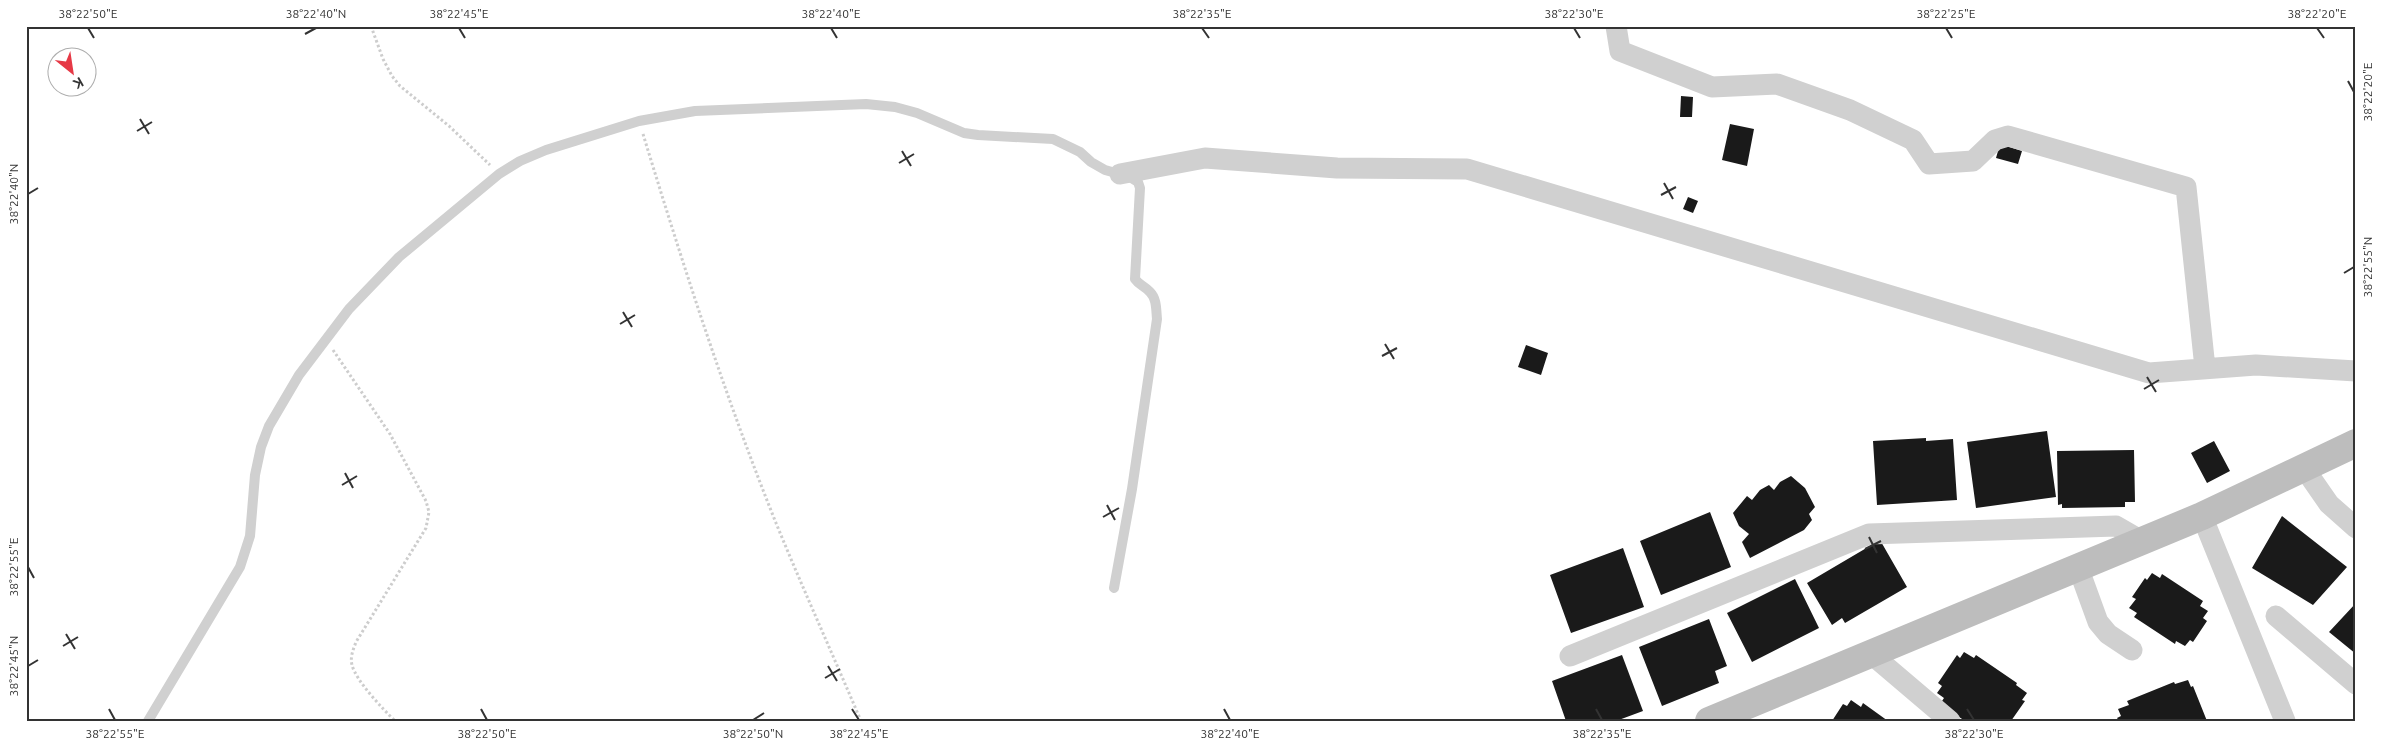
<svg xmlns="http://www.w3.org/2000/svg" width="2382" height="747" viewBox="0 0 2382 747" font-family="Ubuntu,sans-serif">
<rect width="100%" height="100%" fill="#fff"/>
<path fill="#1a1a1a" d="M1681 96 1693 97 1692 117H1680Z
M1730 124 1754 129 1747 166 1722 160Z
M2000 144 2022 151 2018 164 1996 158Z
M1688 197 1698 201 1693 213 1683 209Z
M1526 345 1548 353 1541 375 1518 367Z
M2047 431 2056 497 1976 508 1967 442Z
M1926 438V441L1953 439 1957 500 1877 505 1873 441Z
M2214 441 2230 471 2207 483 2191 453Z
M2134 450 2135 502H2125V507L2062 508V504L2058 505 2057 451Z
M1791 476 1805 488 1815 507 1809 514 1812 520 1804 530 1750 558 1742 542 1749 534 1739 526 1733 513 1747 496 1752 500 1760 490 1769 485 1774 490 1780 482Z
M1710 512 1731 567 1661 595 1640 541Z
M2282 516 2347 567 2313 605 2252 568Z
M1880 540 1907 587 1845 623 1842 618 1832 625 1807 583Z
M1623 548 1644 607 1571 633 1550 575Z
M2152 573 2160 578 2162 574 2203 601 2200 606 2208 611 2203 618 2207 621 2193 642 2190 640 2185 646 2176 641 2175 644 2134 617 2137 613 2129 608 2136 599 2132 597 2145 578 2147 580Z
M1795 579 1819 628 1752 662 1727 613Z
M2356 603V654L2329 632Z
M1709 619 1727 666 1715 671 1719 683 1662 706 1639 647Z
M1964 652 1974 658 1976 655 2017 683 2016 685 2027 693 2022 700 2025 701 2011 721H1965L1940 704 1944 698 1937 693 1942 686 1938 683 1957 655 1960 658Z
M1622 655 1643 711 1616 721H1566L1552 681Z
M2188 680 2191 687 2193 686 2207 721H2119L2117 718 2121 716 2118 709 2129 705 2127 701 2174 682 2175 684Z
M1851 700 1861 707 1863 703 1888 721H1832L1843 704 1847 706Z"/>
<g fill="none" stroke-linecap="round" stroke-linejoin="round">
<path stroke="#cdcdcd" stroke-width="3" stroke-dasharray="2.5 2.5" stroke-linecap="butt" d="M371 26 383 59 392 76 400 86 449 126 490 165
M643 134C683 265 725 396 776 523 803 589 833 655 861 721
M333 350 390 434 426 501 429 512 426 528 356 642C353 650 350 657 352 665 356 681 383 709 395 721"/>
<path stroke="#d0d0d0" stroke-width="10" d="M148 721 240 567 250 536 255 475 261 447 269 426 299 375 349 309 399 257 499 174 520 161 546 150 639 121 695 111 866 104 895 107 917 113 964 133 978 135 1053 139 1080 152 1091 162 1105 170 1130 177 1138 182 1140 188 1135 279C1139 285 1145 286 1150 292 1157 299 1156 310 1157 319L1132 489 1114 588"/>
<path stroke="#d0d0d0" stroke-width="21" d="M1616 26 1620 51 1712 87 1777 84 1850 110 1913 140 1929 164 1973 161 1995 140 2008 136 2186 187 2205 368
M1120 174 1205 158 1337 168 1467 169 2149 373 2256 365 2356 371
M2304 468 2329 504 2356 528
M2202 516 2285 721
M2078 567 2098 622 2108 634 2132 650
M2276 616 2356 684
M1870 653 1950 721
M1570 656 1869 534 2116 526 2142 541"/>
<path stroke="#bdbdbd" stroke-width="28" d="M1709 721 2202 516 2356 443"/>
</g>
<path fill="none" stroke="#333" stroke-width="2" d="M88 28 94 38M459 28 465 38M831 28 837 38M1202 28 1209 38M1574 28 1580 38M1946 28 1952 38M2317 28 2324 38M305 34 316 28M2348 81 2354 92M140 119 149 134M137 131 152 122M902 151 911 166M899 163 914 154M1664 183 1673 199M28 194 38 188M1661 195 1676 187M2344 273 2354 267M623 312 632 327M620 324 635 315M1385 344 1394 359M1382 356 1397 348M2147 377 2156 392M2144 389 2159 380M345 473 353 488M342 485 357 476M1107 505 1115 520M1103 517 1119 508M1869 537 1877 553M1865 549 1881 541M28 567 34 578M66 634 75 649M63 646 78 637M28 666 38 660M828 666 837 681M825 678 840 669M109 709 115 720M481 709 487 720M852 709 859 720M1224 709 1230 720M1596 709 1602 720M1967 709 1974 720M753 720 764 713"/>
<rect width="2382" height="747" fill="none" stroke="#ffffff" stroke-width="55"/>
<g transform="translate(72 72) rotate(150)"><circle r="24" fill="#ffffff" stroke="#adadad"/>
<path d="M0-4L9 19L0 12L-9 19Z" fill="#e63946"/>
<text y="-8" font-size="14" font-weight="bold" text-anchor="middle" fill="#333333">K</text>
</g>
<rect x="28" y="28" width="2326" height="692" fill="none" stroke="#333" stroke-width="2"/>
<g font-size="12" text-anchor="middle" fill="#333">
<text x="88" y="18">38°22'50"E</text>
<text x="316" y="18">38°22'40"N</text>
<text x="459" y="18">38°22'45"E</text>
<text x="831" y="18">38°22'40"E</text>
<text x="1202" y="18">38°22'35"E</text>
<text x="1574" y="18">38°22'30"E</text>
<text x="1946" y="18">38°22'25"E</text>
<text x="2317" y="18">38°22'20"E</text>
<text transform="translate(2368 92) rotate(-90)" y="4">38°22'20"E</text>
<text transform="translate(14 194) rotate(-90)" y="4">38°22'40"N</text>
<text transform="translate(2368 267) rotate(-90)" y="4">38°22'55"N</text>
<text transform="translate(14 567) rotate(-90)" y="4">38°22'55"E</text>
<text transform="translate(14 666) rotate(-90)" y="4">38°22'45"N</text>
<text x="115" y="738">38°22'55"E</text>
<text x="487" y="738">38°22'50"E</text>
<text x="753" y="738">38°22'50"N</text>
<text x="859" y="738">38°22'45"E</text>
<text x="1230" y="738">38°22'40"E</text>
<text x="1602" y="738">38°22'35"E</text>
<text x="1974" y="738">38°22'30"E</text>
</g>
</svg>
